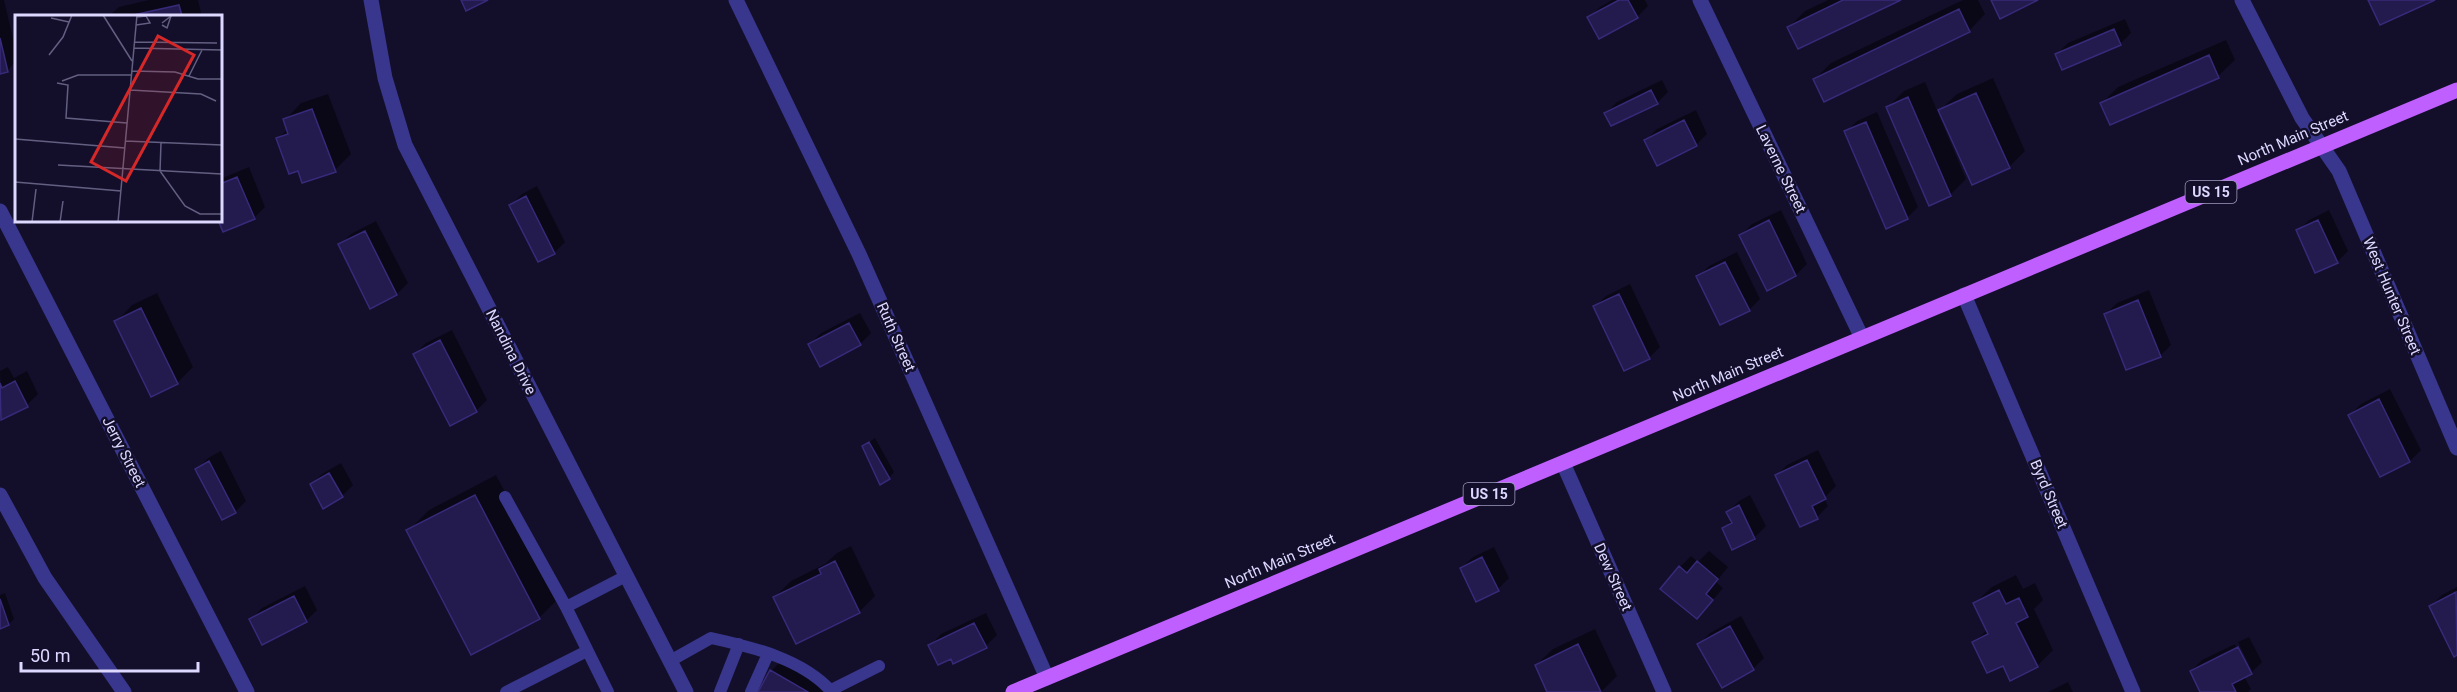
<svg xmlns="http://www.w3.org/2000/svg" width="2457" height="692" viewBox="0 0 2457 692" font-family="Roboto,sans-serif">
<rect width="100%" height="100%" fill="#130f2b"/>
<path fill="#0007" d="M0 0H4L16 51V61L7 71 0 72Z
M149 0H198L202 16H109L119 7Z
M1612 0H1645L1648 6 1637 17 1589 18 1600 7Z
M1828 0H1898L1789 27 1805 11Z
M1963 0H1978L1985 14 1969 31 1815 79 1831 63Z
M2125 19 2131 33 2120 44 2057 54 2068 43Z
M2226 40 2235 60 2218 76 2102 103 2118 87Z
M1993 78 2025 151 2009 167 1940 110 1957 94Z
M1662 80 1668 92 1657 103 1606 113 1617 102Z
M1925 82 1966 179 1950 195 1887 108 1904 91Z
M328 94 351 154 335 170 299 169 278 138 288 129 285 120 301 103Z
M1696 110 1707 134 1696 145 1646 140 1657 129Z
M1877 112 1918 207 1907 218 1846 132 1857 121Z
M249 167 265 207 254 218 220 220V179Z
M537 186 565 242 554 253 511 205 522 194Z
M1781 210 1807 264 1796 275 1741 235 1752 224Z
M2329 210 2348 251 2337 262 2298 231 2309 220Z
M376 221 408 283 397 294 371 307 340 245 351 234Z
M1737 252 1760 299 1749 310 1698 277 1709 266Z
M1630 284 1660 347 1649 358 1594 307 1606 296Z
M2149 290 2171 345 2160 356 2106 314 2117 303Z
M157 293 193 367 177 383 116 322 132 305Z
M860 313 871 333 860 344H810L821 333Z
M452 330 487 400 476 411 415 354 426 343Z
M8 367 14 378 27 371 38 394 27 405 2 418 0 371Z
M2390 389 2421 450 2410 461 2381 475 2350 415 2361 404Z
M875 438 894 472 889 478 864 446Z
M1818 450 1836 486 1824 498 1828 506 1817 517 1776 476 1787 465Z
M221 451 246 501 235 512 197 469 208 458Z
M341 463 353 485 342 496 311 485 322 474Z
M496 475 560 597 539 618 408 531 429 510Z
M1750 495 1766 526 1755 537 1733 548 1724 529 1732 520 1728 512 1739 501Z
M851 546 875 596 859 612 775 597 791 581 825 564 837 553Z
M1494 547 1509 578 1498 589 1461 568 1473 557Z
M1709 551 1728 567 1716 582 1723 588 1708 606 1680 567 1691 556 1698 562Z
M2016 575 2023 589 2035 583 2043 600 2034 609 2053 650 2037 666 2004 664 1974 642 1988 629 1975 603 1992 587Z
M305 586 317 610 306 621 251 619 262 608Z
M2457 587V654L2455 655 2431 606 2442 595Z
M5 593 14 619 9 624 0 627V595Z
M986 613 997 635 986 646 952 657 930 646 941 634Z
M1741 616 1764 658 1753 669 1723 686 1699 644 1710 633Z
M1595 629 1617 676 1601 692H1549L1536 665 1553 649Z
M2249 637 2262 662 2251 673 2244 676 2251 689 2248 692H2202L2191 671 2202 660 2235 644 2248 671H2252L2238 642Z
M782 660 828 687 825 692H759L771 671Z
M2068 682 2073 692H2048Z"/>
<path fill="#231a4d" stroke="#382a7a" stroke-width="1.5" d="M461 0H488L466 11Z
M1619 0H1628L1638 18 1599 39 1587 17Z
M1843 0H1901L1798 49 1787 27Z
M1991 0H2038L2000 19Z
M2368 0H2435L2380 25Z
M179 5 182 16H129Z
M1959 9 1970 32 1824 102 1813 79Z
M2114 29 2121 45 2062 70 2055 54Z
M0 38 8 72 0 74Z
M2209 55 2219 78 2110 125 2100 103Z
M1651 90 1658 104 1611 126 1604 113Z
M1976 93 2010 168 1972 185 1938 110Z
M1908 97 1951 196 1929 206 1886 107Z
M312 109 336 172 302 183 298 171 289 174 276 138 288 134 283 119Z
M1684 120 1697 146 1657 166 1644 140Z
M1866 122 1908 219 1886 229 1844 131Z
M237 177 255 219 223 232 218 220H220V184Z
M526 196 555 254 538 262 509 205Z
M1769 220 1796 276 1767 291 1739 235Z
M2318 220 2338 263 2315 273 2296 230Z
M365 231 397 295 370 309 338 244Z
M1725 262 1750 311 1720 325 1696 276Z
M1619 294 1650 359 1624 371 1593 306Z
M2138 300 2161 357 2126 370 2104 314Z
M141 308 178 384 151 397 114 321Z
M849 323 861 345 820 367 808 344Z
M440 340 477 412 450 426 413 354Z
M15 381 28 407 1 420 0 383 2 388Z
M2379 399 2410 462 2380 477 2348 415Z
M869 442 890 479 880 485 862 446Z
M1807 460 1826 499 1812 506 1818 519 1800 527 1775 475Z
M209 461 236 513 222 520 195 469Z
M329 473 343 497 323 509 310 484Z
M475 495 540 619 471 655 406 530Z
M1739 505 1755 539 1732 550 1722 528 1732 523 1726 512Z
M1482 557 1499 591 1476 602 1460 568Z
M835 561 860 613 796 644 773 597 821 574 819 569Z
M1697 561 1718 579 1706 594 1713 600 1697 619 1660 589 1679 566 1687 573Z
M1999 590 2006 604 2019 598 2028 617 2016 623 2038 667 2010 681 2003 666 1987 673 1972 642 1988 634 1973 603Z
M2456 592 2457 655 2454 657 2429 606Z
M294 596 307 622 262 645 249 619Z
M0 599 9 625 0 629Z
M974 623 987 648 953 664 951 659 938 665 928 645Z
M1730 626 1754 670 1722 688 1697 644Z
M1578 644 1601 692H1547L1535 665Z
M2238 647 2252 674 2232 684 2236 692H2200L2190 671Z
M770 670 808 692H758Z"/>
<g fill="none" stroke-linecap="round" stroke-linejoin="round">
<path stroke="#38378d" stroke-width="12" d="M505 497 566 607 626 576
M566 607 608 692
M670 661 711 638C752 647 803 659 832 692
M831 690 879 666
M506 692 587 651
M720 692 739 644
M751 692 768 654"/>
<path stroke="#38378d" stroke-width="15" d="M371 0 385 78 405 145 686 692
M736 0 859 254 1047 678
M1700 0 1862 338
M2242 0 2302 118 2339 171 2457 448
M0 211 247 692
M1964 295 2133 692
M1563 463 1664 692
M0 495 45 578 124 692"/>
<path stroke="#c05fff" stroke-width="15" d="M1013 692 2457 90"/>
</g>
<g text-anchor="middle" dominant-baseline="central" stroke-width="5" stroke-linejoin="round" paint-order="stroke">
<g fill="#130f2b" stroke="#a09cbf" stroke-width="1.5">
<rect x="2185.5" y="181" width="51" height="22" rx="4.5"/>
<rect x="1463.5" y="483" width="51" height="22" rx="4.5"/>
</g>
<g font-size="14" font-weight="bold" fill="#dcd8ff">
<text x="2211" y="192">US 15</text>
<text x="1489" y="494">US 15</text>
</g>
<g font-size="15" fill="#dcd8ff" stroke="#130f2b">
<text transform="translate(2293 138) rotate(-23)">North Main Street</text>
<text transform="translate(1781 169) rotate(64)">Laverne Street</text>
<text transform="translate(2392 296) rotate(67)">West Hunter Street</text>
<text transform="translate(896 337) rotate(66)">Ruth Street</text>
<text transform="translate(511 352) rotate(63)">Nandina Drive</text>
<text transform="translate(1728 374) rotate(-23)">North Main Street</text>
<text transform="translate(124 452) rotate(63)">Jerry Street</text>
<text transform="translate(2049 494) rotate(67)">Byrd Street</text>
<text transform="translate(1280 561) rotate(-23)">North Main Street</text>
<text transform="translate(1613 577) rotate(66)">Dew Street</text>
</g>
</g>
<g transform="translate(15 15)">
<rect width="207" height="207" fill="#130f2b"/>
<path fill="none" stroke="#635f80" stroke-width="1.5" d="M88 0 117 46M36 3 54 7M121 10 135 8 131 1 122 2M147 10 152 13 156 1 147 8M120 27 202 28M119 33 207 35M34 40 48 22 57 0M117 56 160 57 183 64H207M174 61 187 35M47 66 63 60H117M42 68 53 70 51 103 112 108M115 75 186 79 201 86M0 124 110 133M110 126 207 130M146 128 145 156 170 191 185 199H207M43 150 207 159M0 167 106 176M17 207 21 174M45 207 48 186M103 207 122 0"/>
<path fill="#d62828" fill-opacity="0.15" stroke="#d62828" stroke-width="3" d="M143 21 179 40 111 166 76 147Z"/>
<rect width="207" height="207" fill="none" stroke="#dcd8ff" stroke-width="3"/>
</g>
<path d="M21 662v9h177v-9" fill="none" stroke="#dcd8ff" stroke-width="3"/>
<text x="30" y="662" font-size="18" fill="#dcd8ff" stroke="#130f2b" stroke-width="4.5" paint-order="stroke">50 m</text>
</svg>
